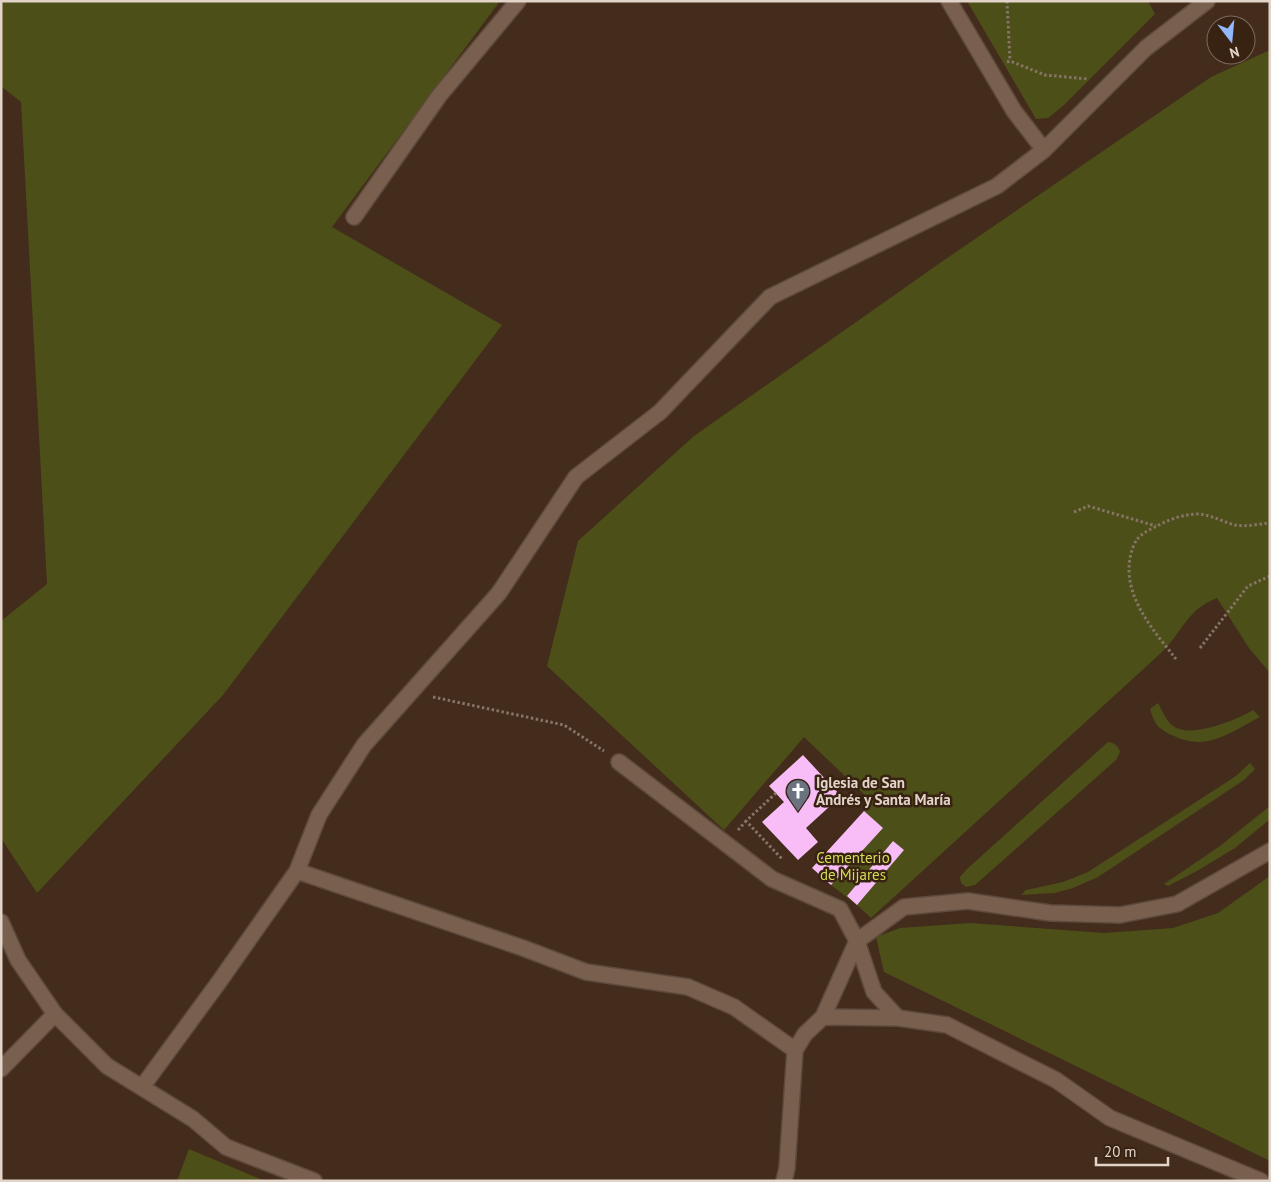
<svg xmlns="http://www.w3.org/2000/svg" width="1271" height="1182" viewBox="0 0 1271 1182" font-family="'PT Sans',sans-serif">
<rect width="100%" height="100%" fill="#432c1c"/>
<path fill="#4c4f18" d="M1 1H500L332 227 502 325 223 695 37 893 1 838V621L47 584 21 102 1 86Z
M967 1H1148L1155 14 1063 106 1048 118 1036 119Z
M1270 50V673L1249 648 1217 598C1186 610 1182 633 1161 653L871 918 857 905 831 885 864 811 872 802 804 737 724 830 547 666 578 541 694 436 940 263 1211 77Z
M1158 703C1162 710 1166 721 1173 726 1190 739 1237 720 1253 710L1260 717C1231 732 1207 752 1174 736 1158 729 1155 725 1150 709Z
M1108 742C1115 743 1118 746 1120 752L1116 760 975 885 966 887 961 883 960 877 967 869Z
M1250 763 1255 769 1244 780 1098 877 1073 888 1055 893 1021 895 1026 890 1063 882 1088 872 1236 776Z
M1270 806 1269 820 1235 848 1197 871 1168 886 1164 884 1220 846Z
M1270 876V1161L884 972 876 937 900 928 970 923 1104 933 1173 928 1218 913Z
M189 1149 265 1181H177Z"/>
<path fill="#f8bdf7" d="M803 755 841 796 806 828 818 842 798 860 762 822 784 802 769 786Z
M864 811 883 828 831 885 812 868Z
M893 841 904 850 857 905 847 896Z"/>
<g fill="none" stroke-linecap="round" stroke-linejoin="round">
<g stroke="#5d4a3c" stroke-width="18">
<path id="minor" d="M949 1 1014 111 1044 150
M354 217 439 96 518 1
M619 762 772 879 840 909 857 941 874 992 898 1018
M297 871 523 948 586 972 688 987 734 1007 795 1050
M1 922 18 960 55 1014 107 1066 193 1119 226 1147 314 1181
M823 1017 898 1018 947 1025 1056 1080 1110 1118 1261 1181
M1 1069 55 1014
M142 1087 219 982 297 871 319 815 364 745 499 593 576 477 660 412 770 297 997 186 1044 150 1146 48 1207 1
M784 1181 787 1168 795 1050 805 1034 823 1017 857 941 904 907 968 901 1050 913 1120 915 1177 904 1270 851"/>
</g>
<path stroke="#877466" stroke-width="3" stroke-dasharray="2.5 2.5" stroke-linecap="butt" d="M1007 1 1010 61
M1007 62 1010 61 1045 75 1088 79
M1074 512 1088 506 1156 526
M1200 648 1248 586 1270 576
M1176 659C1154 631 1123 597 1130 558 1134 540 1138 535 1155 527 1168 520 1183 514 1198 514 1212 515 1223 522 1235 525 1246 527 1259 524 1270 523
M433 697 564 725 604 751
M776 793 746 821 783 860
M738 830 746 821"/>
<use href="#minor" stroke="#79604e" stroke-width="15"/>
</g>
<defs>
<g id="church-pin" transform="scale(1.25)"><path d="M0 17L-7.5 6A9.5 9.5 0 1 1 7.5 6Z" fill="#6b7280" stroke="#382212"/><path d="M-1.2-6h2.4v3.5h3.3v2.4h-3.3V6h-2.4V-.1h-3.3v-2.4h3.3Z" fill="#fff"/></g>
</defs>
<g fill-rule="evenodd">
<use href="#church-pin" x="798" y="791"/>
</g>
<g text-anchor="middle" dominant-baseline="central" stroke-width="5" stroke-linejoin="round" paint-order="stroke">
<g font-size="15" font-weight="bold" fill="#e3d4ca" stroke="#382212" text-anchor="start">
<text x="816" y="782">Iglesia de San<tspan x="816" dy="17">Andrés y Santa María</tspan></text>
</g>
<g font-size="15" fill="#d4dd55" stroke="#382212">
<text x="853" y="857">Cementerio<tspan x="853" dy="17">de Mijares</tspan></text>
</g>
</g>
<rect width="1271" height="1182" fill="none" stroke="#e3d4ca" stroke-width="5"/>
<g transform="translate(1231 40) rotate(164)"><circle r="24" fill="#382212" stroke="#7c695c"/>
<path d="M0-4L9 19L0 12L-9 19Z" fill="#92b7fd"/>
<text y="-8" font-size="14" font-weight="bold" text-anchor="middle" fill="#e3d4ca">N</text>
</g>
<path d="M1096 1157v8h72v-8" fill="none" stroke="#e3d4ca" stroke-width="2.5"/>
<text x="1104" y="1157" font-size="15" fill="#e3d4ca" stroke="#382212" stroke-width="4" paint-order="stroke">20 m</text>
</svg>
